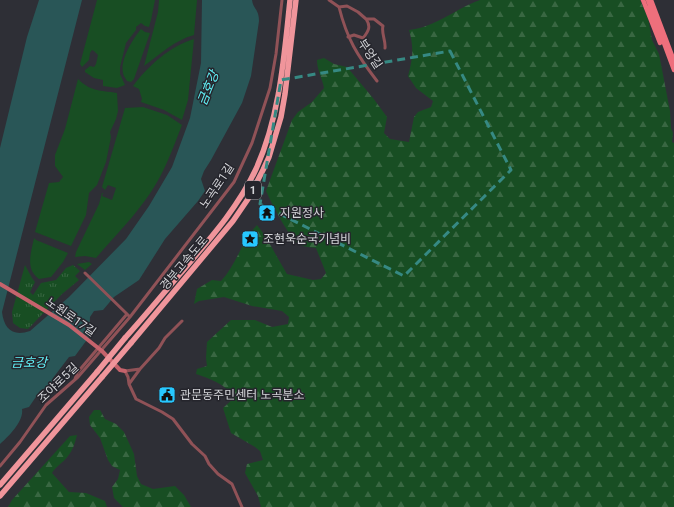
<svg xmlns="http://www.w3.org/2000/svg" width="674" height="507" viewBox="0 0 674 507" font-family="Roboto,'Noto Sans KR',sans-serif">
<defs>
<pattern id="grass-tufts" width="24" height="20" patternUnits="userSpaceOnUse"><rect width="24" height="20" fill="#184e23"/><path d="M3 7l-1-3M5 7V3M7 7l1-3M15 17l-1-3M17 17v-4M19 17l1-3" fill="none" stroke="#396742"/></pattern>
<pattern id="forest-firs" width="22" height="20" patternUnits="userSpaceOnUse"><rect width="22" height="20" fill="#184e23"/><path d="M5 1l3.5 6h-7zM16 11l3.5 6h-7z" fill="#396742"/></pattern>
</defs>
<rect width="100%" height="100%" fill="#2e2f36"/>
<path fill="url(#grass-tufts)" d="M25 265 32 278 35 282 30 292 33 295 41 283 56 280 66 268 73 265 80 271 75 276 79 280 62 294 28 329 20 328 13 323 12 312Z"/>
<path fill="url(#forest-firs)" d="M480 0H640L648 18 652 40 659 54 670 111 671 128 673 133 672 142 674 143V507H261L258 496 245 473 247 464 263 460 260 451 255 447 231 433 223 408 234 398C229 386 209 378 196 374L197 369 207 366 206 358 207 342 231 320H255L272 327 288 324 289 317 282 311 252 306 224 297 199 301 194 304 197 289 212 280 221 281C236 265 242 241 257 225 269 240 277 258 287 274L313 280 321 279 326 273 316 248C311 247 305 247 300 245 290 240 271 202 266 191L292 120 298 112 312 102 324 88C322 78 317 70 317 60L324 58 334 64 347 67 373 98 387 117 384 133 390 139 409 142 414 117 418 112 431 107 433 101 416 88 408 76C413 58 414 47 409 30 436 27 455 9 480 0Z
M94 410H100L105 419 116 424 124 432 134 454 137 476 141 484 153 489 175 486 184 495 191 507H123L114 498 112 487 118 479 120 470 112 466 108 460 100 438 90 425 89 417Z
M77 435C75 443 73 450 68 456 63 463 56 466 52 473L69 492 86 493 105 501 107 507H8L12 500 70 436Z"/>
<path fill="#184e23" d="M97 0H155L151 20 149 27 145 26 141 23 136 27V30L126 43 120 67V74L125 85 117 88 103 86V80L94 78 85 72V70L90 66 94 67 96 64 98 55 94 51 92 50 90 53 89 60 82 67 80 64Z
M159 0H197L194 35C175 40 159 55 144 66L158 12Z
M141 29 145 32 150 33 134 79 131 82 127 81C126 79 123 75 123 73 120 59 133 39 141 29Z
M194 39 188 100 182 120 164 110 141 102 142 99 139 89 133 86C148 66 170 46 194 39Z
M78 79C91 92 100 90 117 93L118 111 116 119 110 132 111 137 106 162 97 185 89 193 86 215 71 246 35 232 49 183 59 182 63 177 55 166V155L65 129Z
M143 107 167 115 182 125C173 148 165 171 151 192 135 216 115 236 96 258L85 256 75 257 76 252 99 204 102 193H103L102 196 112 200 116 188 108 185 105 190 102 187 125 108Z
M34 238 36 240 68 253 63 262 51 277 39 279C25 269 31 253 34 238Z
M89 262 92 264 85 270 77 264Z"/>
<path fill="#295657" d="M39 0H82L2 312C4 329 13 337 30 331L69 297 126 239 149 206 172 167 190 118 201 63 202 0H252C253 9 259 9 259 21L251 76 242 103 211 160 204 171 201 179 205 191 198 201 165 239 139 280 114 297 103 310 94 311 90 317 89 337 75 356 69 357 53 378 51 385 40 391 29 407 22 409C24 421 9 436 0 444V148L27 37Z"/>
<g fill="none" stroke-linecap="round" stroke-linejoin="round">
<path stroke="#905257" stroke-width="3" d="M329 0 339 7 347 6 358 12 366 19H374L383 26C381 33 386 41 385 48
M339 7C347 39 357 55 377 81
M348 37 354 35 363 38C369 31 371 26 366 19
M85 273 127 314
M182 321 165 338 159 348 140 369 125 371 128 377 129 384 136 399 162 412 173 419 192 444 205 456 209 464 218 474 232 484 242 507
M75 379 77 373 127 314 130 317
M129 384 140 369
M0 466 20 442 46 405 78 377 130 317 234 182 252 143 270 88 276 54 282 0"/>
<path stroke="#c5636c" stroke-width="4" d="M102 351 120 370 125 371"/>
<path stroke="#ee6f7c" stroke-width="4.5" d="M643 0 660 43
M648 0 674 70
M651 0 674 61"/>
<path stroke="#f0959b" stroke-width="5.5" d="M125 338C144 317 162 295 180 274 208 241 238 208 256 169 280 116 284 57 290 0
M131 343 233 221 248 199 263 170 269 157 281 117 285 94 296 0
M0 485 97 372
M0 496 102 377"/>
<path stroke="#c5636c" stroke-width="4" d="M0 284 69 325 102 351"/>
<path stroke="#f0959b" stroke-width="5.5" d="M97 372 125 338
M102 377 131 343"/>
</g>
<path fill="none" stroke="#368983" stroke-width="3" stroke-dasharray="8 5" stroke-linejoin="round" d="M450 51 511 170 404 276 260 204 281 80Z"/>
<defs>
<g id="temple-square" transform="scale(0.9)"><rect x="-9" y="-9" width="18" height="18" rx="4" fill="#27c8ff" stroke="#25252c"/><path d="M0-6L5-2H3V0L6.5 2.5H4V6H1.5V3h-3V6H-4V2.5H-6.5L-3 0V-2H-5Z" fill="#111"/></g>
<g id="sight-square" transform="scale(0.9)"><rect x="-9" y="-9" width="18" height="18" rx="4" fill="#27c8ff" stroke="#25252c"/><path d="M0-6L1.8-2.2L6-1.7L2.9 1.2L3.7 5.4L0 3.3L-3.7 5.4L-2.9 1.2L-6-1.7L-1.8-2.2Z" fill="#111"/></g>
<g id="civic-square" transform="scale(0.9)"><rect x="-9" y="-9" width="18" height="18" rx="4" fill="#27c8ff" stroke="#25252c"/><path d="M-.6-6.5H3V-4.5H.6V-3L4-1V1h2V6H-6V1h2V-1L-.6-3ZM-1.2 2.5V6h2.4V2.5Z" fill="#111"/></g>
</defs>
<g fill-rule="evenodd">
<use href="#temple-square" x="267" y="213"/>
<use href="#sight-square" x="250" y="239"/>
<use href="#civic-square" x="167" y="395"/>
</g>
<g text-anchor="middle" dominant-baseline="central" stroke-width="3" stroke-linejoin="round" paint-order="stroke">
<rect fill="#25252c" stroke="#9fa0a4" stroke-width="1" x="245" y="181" width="16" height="18" rx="3"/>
<g font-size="11" font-weight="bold" fill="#d3d4d8">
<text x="253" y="190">1</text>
</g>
<g font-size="12" fill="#d3d4d8" stroke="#25252c">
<text transform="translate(370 54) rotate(56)">부엉길</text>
<text transform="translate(217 186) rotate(-56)">노곡로1길</text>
<text transform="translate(184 263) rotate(-50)">경부고속도로</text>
<text transform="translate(71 317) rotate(35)">노원로17길</text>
<text transform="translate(58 383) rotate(-44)">조야로5길</text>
</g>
<g font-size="12" fill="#d3d4d8" stroke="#25252c" text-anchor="start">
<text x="280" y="213">지원정사</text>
<text x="263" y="239">조현욱순국기념비</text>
<text x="180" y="395">관문동주민센터 노곡분소</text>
</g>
<g font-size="13" font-style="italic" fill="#61f3f8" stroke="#25252c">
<text transform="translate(208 88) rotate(-68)">금호강</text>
<text x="29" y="362">금호강</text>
</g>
</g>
</svg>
